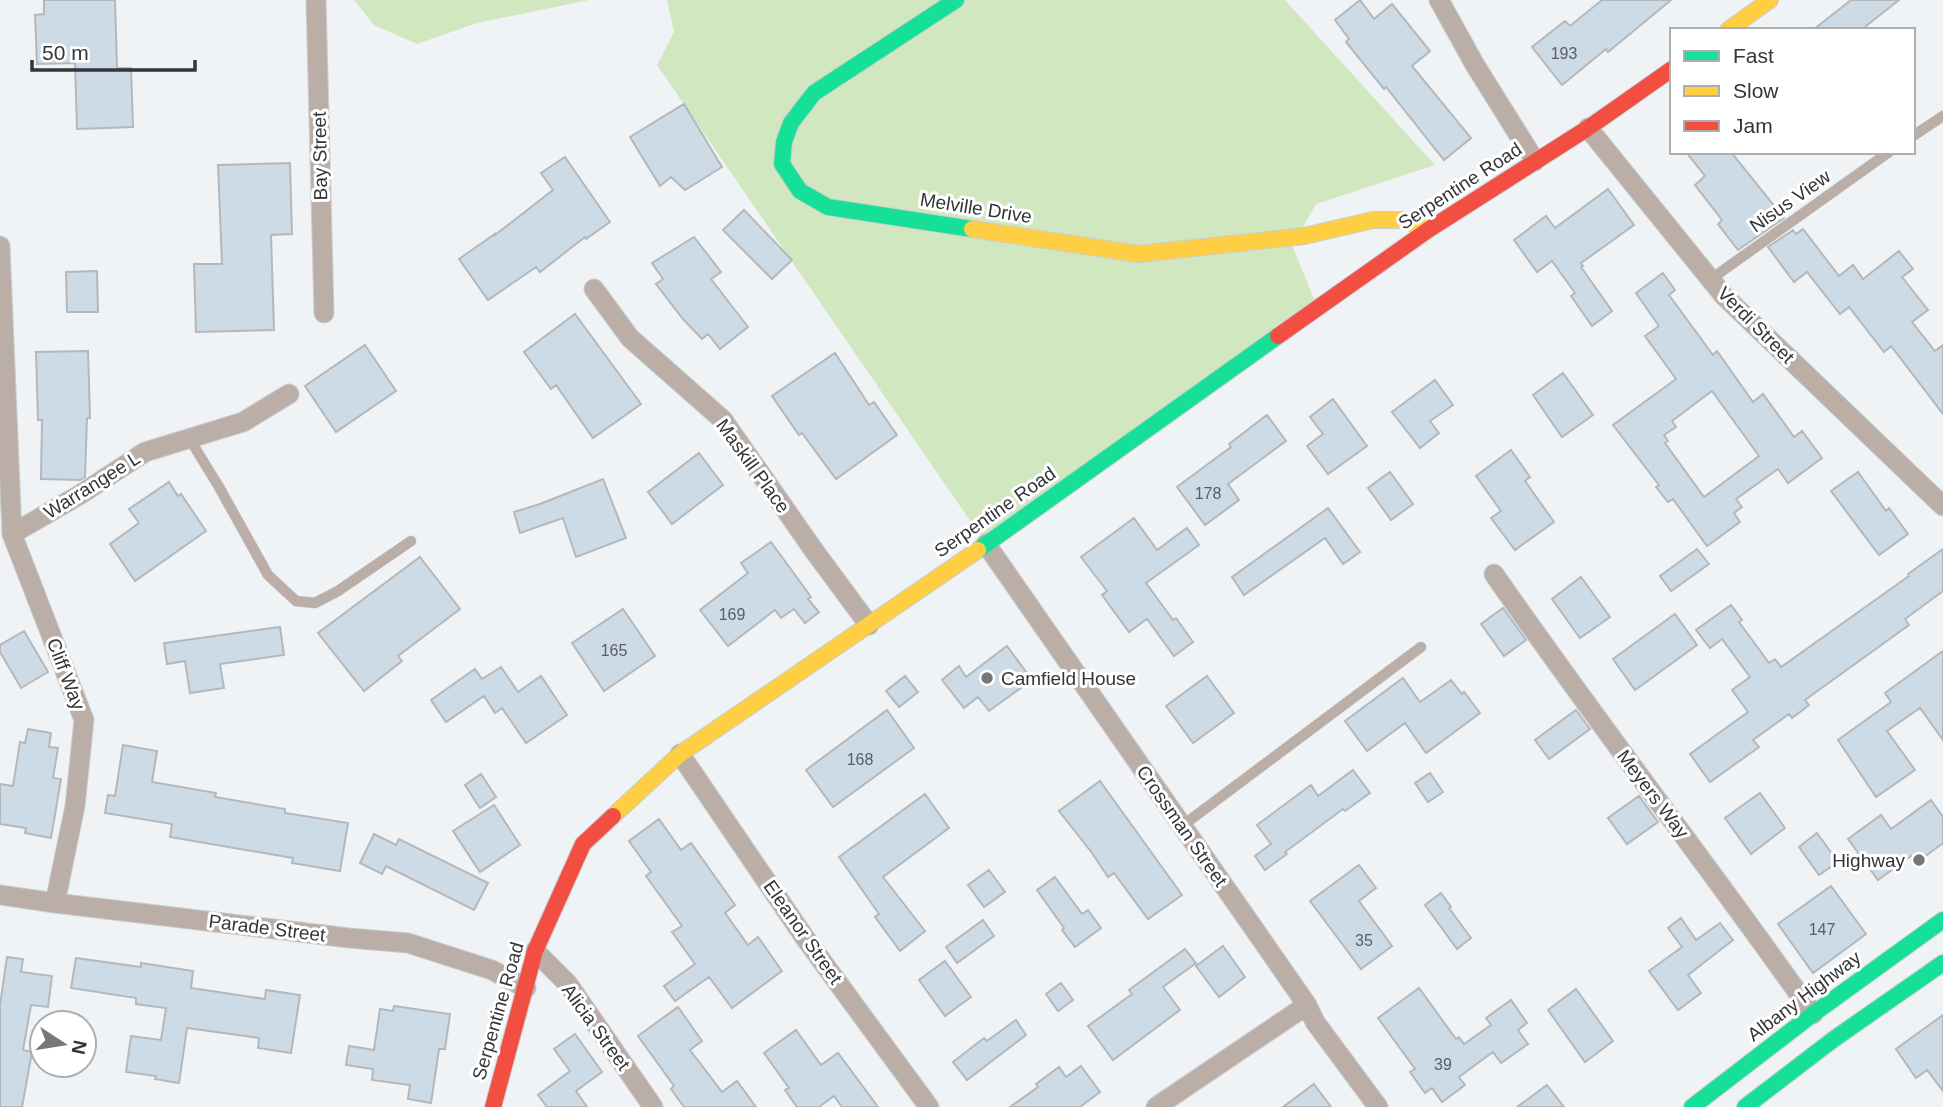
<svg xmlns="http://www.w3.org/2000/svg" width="1943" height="1107" viewBox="0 0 1943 1107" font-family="Helvetica,sans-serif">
<rect width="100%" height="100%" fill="#eff3f6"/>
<path fill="#d1e7c0" d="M354 0H589L477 23 417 44 374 25Z
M667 0H1285L1435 165 1316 204 1292 245 1318 309 986 544 657 65 674 32Z"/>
<path fill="#cddbe7" stroke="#b5b8ba" stroke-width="2" fill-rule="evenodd" d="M44 0H115L117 68H131L133 127 77 129 75 63 37 64 35 15 44 14Z
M1360 0 1374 19 1392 4 1430 51 1412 66 1471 138 1444 160 1386 87 1384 89 1346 42 1349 39 1335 20Z
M1602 0H1671L1608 52 1606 49 1562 85 1532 47 1565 21 1570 26Z
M1851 0H1899L1861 30H1813Z
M684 104 722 167 685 190 671 177 660 186 630 137Z
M1686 152H1731L1784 218 1738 250 1718 224 1722 220 1695 185 1705 176Z
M565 157 610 222 586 239 585 237 540 272 536 267 488 300 459 259 495 234V235L553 190 541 173Z
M290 163 292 234 271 235 274 330 196 332 194 264H222L218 165Z
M1608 189 1634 225 1581 263 1583 266 1581 267 1612 311 1592 326 1571 296 1575 293 1552 261 1537 272 1514 240 1546 216 1555 228Z
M744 210 792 260 772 279 723 230Z
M1803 229 1839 276 1853 265 1863 279 1899 251 1913 269 1902 277 1928 310 1912 322 1935 351 1943 345V414L1891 346 1884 352 1849 307 1840 314 1807 272 1794 282 1768 247 1793 230 1796 234Z
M694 237 721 272 711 279 748 327 720 349 708 334 702 339 683 319 656 284 663 279 652 263Z
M97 271 98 312H67L66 272Z
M1663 273 1675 290 1669 295 1713 355 1717 351 1753 402 1763 394 1794 437 1802 431 1822 458 1788 483 1778 469 1736 499 1742 507 1734 513 1740 522 1707 546 1673 499 1668 502 1656 487 1659 485 1613 425 1676 379 1645 336 1659 326 1636 293ZM1712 391 1759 456 1704 497 1665 443 1668 441 1664 435 1676 427 1672 421Z
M575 314 641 404 593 438 556 385 551 389 524 352Z
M365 345 396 391 336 432 305 386Z
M88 351 90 418H87L85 477 80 480 41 479 42 420H38L36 352Z
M835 353 869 405 874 402 897 435 836 479 802 433 799 435 772 396Z
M1563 373 1593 415 1562 437 1533 395Z
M1435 380 1453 405 1430 421 1439 433 1420 448 1392 412Z
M1333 399 1367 446 1328 474 1307 446 1323 434 1310 417Z
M1267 415 1286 441 1228 484 1239 500 1205 525 1177 487 1231 447 1229 444Z
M1511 450 1530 477 1525 481 1554 522 1515 550 1491 518 1501 511 1476 476Z
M699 453 723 485 672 524 648 492Z
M1390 472 1413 504 1391 520 1368 488Z
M1858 472 1886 511 1889 508 1908 534 1879 555 1831 491Z
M603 479 626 538 576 557 563 518 520 533 514 512 540 504Z
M169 482 178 496 181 494 206 531 135 581 110 544 139 523 129 509Z
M1328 508 1360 552 1343 564 1325 538 1244 595 1232 577Z
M1134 518 1157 550 1187 528 1199 545 1146 583 1173 620 1176 618 1193 642 1174 656 1147 619 1129 632 1102 595 1107 591 1081 557Z
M771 542 811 597 808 599 819 612 805 623 794 609 781 618 775 610 728 646 700 610 748 573 741 563Z
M1697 549 1709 564 1671 591 1660 576Z
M1943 549V591L1905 619 1909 625 1805 700 1809 705 1792 718 1789 714 1753 740 1759 747 1710 782 1690 754 1748 712 1732 690 1750 677 1722 639 1710 648 1696 630 1731 605 1742 620 1739 622 1769 663 1775 659 1781 667 1909 576 1908 574Z
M420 557 460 609 398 656 402 661 364 691 318 633Z
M1581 577 1610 617 1580 638 1552 599Z
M1503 608 1526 640 1504 656 1481 624Z
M623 609 655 656 604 691 572 643Z
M1675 614 1697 645 1635 690 1613 659Z
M280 627 284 655 220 664 224 688 190 693 185 661 167 664 164 643Z
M24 631 48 672 21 688 0 652V645Z
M1007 646 1032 680 989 711 978 697 964 708 942 680 959 666 966 677Z
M1943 651V740L1920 708 1887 731 1915 770 1876 797 1838 740 1891 702 1885 693Z
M501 667 518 692 541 676 567 715 526 743 502 708 495 713 484 696 446 722 431 700 475 669 482 679Z
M905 676 918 692 899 707 886 691Z
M1207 676 1234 713 1193 743 1166 706Z
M1403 678 1420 702 1451 680 1462 694 1464 692 1480 713 1426 753 1405 723 1367 751 1345 721Z
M887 710 914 748 833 807 806 770Z
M1576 710 1590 729 1549 759 1535 740Z
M28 729 51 733 49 747 58 748 53 778 61 779 51 838 25 833 26 828 0 824V784L13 786 20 742 25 743Z
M123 745 157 751 152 782 216 793 215 797 285 809V813L348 823 340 871 292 863 293 858 170 837 172 824 105 813 108 795 115 796Z
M1353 770 1370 793 1345 811 1343 809 1285 852 1287 854 1265 870 1255 856 1271 844 1257 825 1311 785 1318 796Z
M1430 773 1443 792 1428 802 1415 783Z
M481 774 496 797 480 808 465 785Z
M1100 781 1182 895 1148 919 1114 873 1108 877 1092 853 1059 811Z
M1760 793 1785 828 1751 854 1725 818Z
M925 794 949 828 883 877 925 931 900 951 875 917 879 914 839 857Z
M1639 796 1658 822 1627 844 1608 818Z
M1931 800 1943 817V843L1916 863 1911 856 1878 880 1848 839 1881 815 1891 829Z
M494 805 520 845 480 872 453 831Z
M659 819 681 850 691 843 735 905 725 913 748 945 758 937 782 971 732 1008 709 977 675 1001 664 986 695 964 672 932 682 926 646 876 651 872 629 841Z
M1817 833 1838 862 1819 875 1799 847Z
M374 834 396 845 399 839 488 883 474 910 386 866 382 874 360 863Z
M1359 865 1376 888 1359 901 1392 946 1361 969 1310 901Z
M989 870 1005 892 984 907 968 885Z
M1055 877 1082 914 1088 910 1101 928 1075 947 1062 930 1064 928 1037 890Z
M1831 886 1866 934 1813 973 1778 924Z
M1441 893 1451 907 1449 908 1471 938 1457 949 1425 905Z
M1681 918 1696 940 1720 923 1733 940 1688 975 1701 993 1678 1010 1649 971 1682 947 1668 928Z
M983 920 994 936 957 963 946 947Z
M1223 946 1245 977 1219 997 1196 966Z
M1185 949 1196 963 1163 987 1180 1010 1113 1060 1088 1026 1132 994 1129 990Z
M7 957 23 959 21 972 52 976 48 1007 31 1005 23 1050 32 1052 22 1107H0V1005Z
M76 958 141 967V963L193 971 191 988 265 999 266 990 300 995 291 1053 258 1048 259 1038 187 1028 179 1083 155 1079 156 1076 126 1072 131 1036 161 1040 166 1008 136 1004V998L71 988Z
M945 961 971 997 945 1016 919 980Z
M1061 983 1073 1000 1058 1011 1046 994Z
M1419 988 1456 1039 1459 1037 1464 1044 1491 1025 1486 1018 1511 1000 1527 1023 1518 1030 1528 1044 1501 1063 1493 1052 1459 1077 1465 1085 1442 1102 1432 1088 1425 1093 1410 1072 1415 1069 1378 1018Z
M1576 989 1613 1041 1585 1062 1548 1010Z
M394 1006 450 1014 445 1049H439L431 1103 408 1099 410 1085 372 1080 373 1069 346 1065 349 1046 374 1050 380 1009 393 1011Z
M678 1007 702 1041 690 1050 722 1092 737 1081 756 1107H684L671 1089 674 1086 638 1036Z
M1943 1015V1091L1927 1070 1916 1078 1896 1049Z
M1016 1020 1026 1035 967 1080 953 1062 984 1038 987 1041Z
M796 1030 821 1065 838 1053 878 1107H842L834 1096 819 1107H797L785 1090 789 1088 764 1053Z
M575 1034 602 1072 576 1091 587 1107H547L538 1095 570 1071 554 1049Z
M1081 1066 1100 1092 1080 1107H1010L1038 1087 1036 1084 1059 1067 1066 1077Z
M1314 1084 1331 1107H1283Z
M1547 1085 1564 1107H1517Z"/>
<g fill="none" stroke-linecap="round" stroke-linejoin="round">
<g stroke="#cacdcf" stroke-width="11">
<path id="lane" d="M1913 136 1943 116
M1711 279 1889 152
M189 438 219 487 268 575 296 601 315 603 338 591 411 541
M1182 826 1421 647"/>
</g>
<g stroke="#cacdcf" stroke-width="21">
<path id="street" d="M316 0 324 313
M1439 0 1475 65 1535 161
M1588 128 1724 296 1943 506
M0 246 12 534 84 720 75 806 55 903
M594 289 630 338 723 420 815 552 869 625
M12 534 81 494 145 452 243 422 289 394
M986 544 1307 1005 1315 1022 1378 1107
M1494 574C1597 723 1709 866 1813 1014
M680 754 805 938 929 1107
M0 895 55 903 349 938 408 943 492 970 526 988
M535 951 568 984 653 1107
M1156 1107 1307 1005"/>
</g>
<g stroke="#cacdcf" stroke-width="18">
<path id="fast" d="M956 0 814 93 791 123 784 142 782 164 800 191 828 207 972 229
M978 550 1278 336
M1692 1107 1813 1014 1943 920
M1745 1107 1834 1039 1943 963"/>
</g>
<g stroke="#cacdcf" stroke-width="18">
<path id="slow" d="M1728 30 1770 0
M972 229 1139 254 1304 236 1373 220H1404L1428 230
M613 816 680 754 978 550"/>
</g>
<g stroke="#cacdcf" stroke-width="18">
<path id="jam" d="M1278 336 1428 230 1588 128 1672 69
M493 1107 535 951 583 844 613 816"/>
</g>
<use href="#lane" stroke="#bbaea6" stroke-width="10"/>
<use href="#street" stroke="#bbaea6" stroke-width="19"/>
<use href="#fast" stroke="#16e098" stroke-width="16"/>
<use href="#slow" stroke="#ffcf43" stroke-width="16"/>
<use href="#jam" stroke="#f24e42" stroke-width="16"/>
</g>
<g fill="#75787a" stroke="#fff" stroke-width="2.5">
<circle cx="987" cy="678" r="7"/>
<circle cx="1919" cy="860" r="7"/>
</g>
<g text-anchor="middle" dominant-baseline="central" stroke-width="6" stroke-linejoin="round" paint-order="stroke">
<g font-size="16" fill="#5a5e64">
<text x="1564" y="53">193</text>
<text x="1208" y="493">178</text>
<text x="732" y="614">169</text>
<text x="614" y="650">165</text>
<text x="860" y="759">168</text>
<text x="1822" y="929">147</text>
<text x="1364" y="940">35</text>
<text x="1443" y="1064">39</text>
</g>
<g font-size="19" fill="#333538" stroke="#fff">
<text transform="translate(320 156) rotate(-91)">Bay Street</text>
<text transform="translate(1460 186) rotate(-33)">Serpentine Road</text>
<text transform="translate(1790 201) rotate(-35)">Nisus View</text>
<text transform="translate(976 208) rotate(9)">Melville Drive</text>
<text transform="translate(1756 325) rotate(45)">Verdi Street</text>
<text transform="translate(753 466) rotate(54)">Maskill Place</text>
<text transform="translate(92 485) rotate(-32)">Warrangee L</text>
<text transform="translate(995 512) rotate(-35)">Serpentine Road</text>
<text transform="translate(66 674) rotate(69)">Cliff Way</text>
<text transform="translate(1653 794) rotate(53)">Meyers Way</text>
<text transform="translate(1182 826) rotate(55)">Crossman Street</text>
<text transform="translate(267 928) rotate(7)">Parade Street</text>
<text transform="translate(803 932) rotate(55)">Eleanor Street</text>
<text transform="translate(1804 996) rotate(-37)">Albany Highway</text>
<text transform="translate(498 1011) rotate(-74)">Serpentine Road</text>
<text transform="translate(596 1027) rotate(54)">Alicia Street</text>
</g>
<g font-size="19" fill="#333538" stroke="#fff" text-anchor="start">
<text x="1001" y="678">Camfield House</text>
<text x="1905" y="860" text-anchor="end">Highway</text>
</g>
</g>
<rect x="1670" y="28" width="245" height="126" fill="#ffffff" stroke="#adaeaf" stroke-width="2"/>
<rect x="1684" y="51" width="35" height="10" fill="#16e098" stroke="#adaeaf" stroke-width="2"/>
<text x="1733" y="63" font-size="21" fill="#333538">Fast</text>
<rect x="1684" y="86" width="35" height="10" fill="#ffcf43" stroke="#adaeaf" stroke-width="2"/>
<text x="1733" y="98" font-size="21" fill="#333538">Slow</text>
<rect x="1684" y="121" width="35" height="10" fill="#f24e42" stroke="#adaeaf" stroke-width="2"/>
<text x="1733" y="133" font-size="21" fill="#333538">Jam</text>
<g transform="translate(63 1044) rotate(102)"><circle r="33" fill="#ffffff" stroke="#adaeaf" stroke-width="2"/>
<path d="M0-5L12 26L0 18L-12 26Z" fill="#75787a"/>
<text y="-10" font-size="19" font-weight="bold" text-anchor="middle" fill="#333538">N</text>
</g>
<path d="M32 60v10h163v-10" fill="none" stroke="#333538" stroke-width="3.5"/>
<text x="42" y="60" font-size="21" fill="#333538" stroke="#ffffff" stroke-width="5" paint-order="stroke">50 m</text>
</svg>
